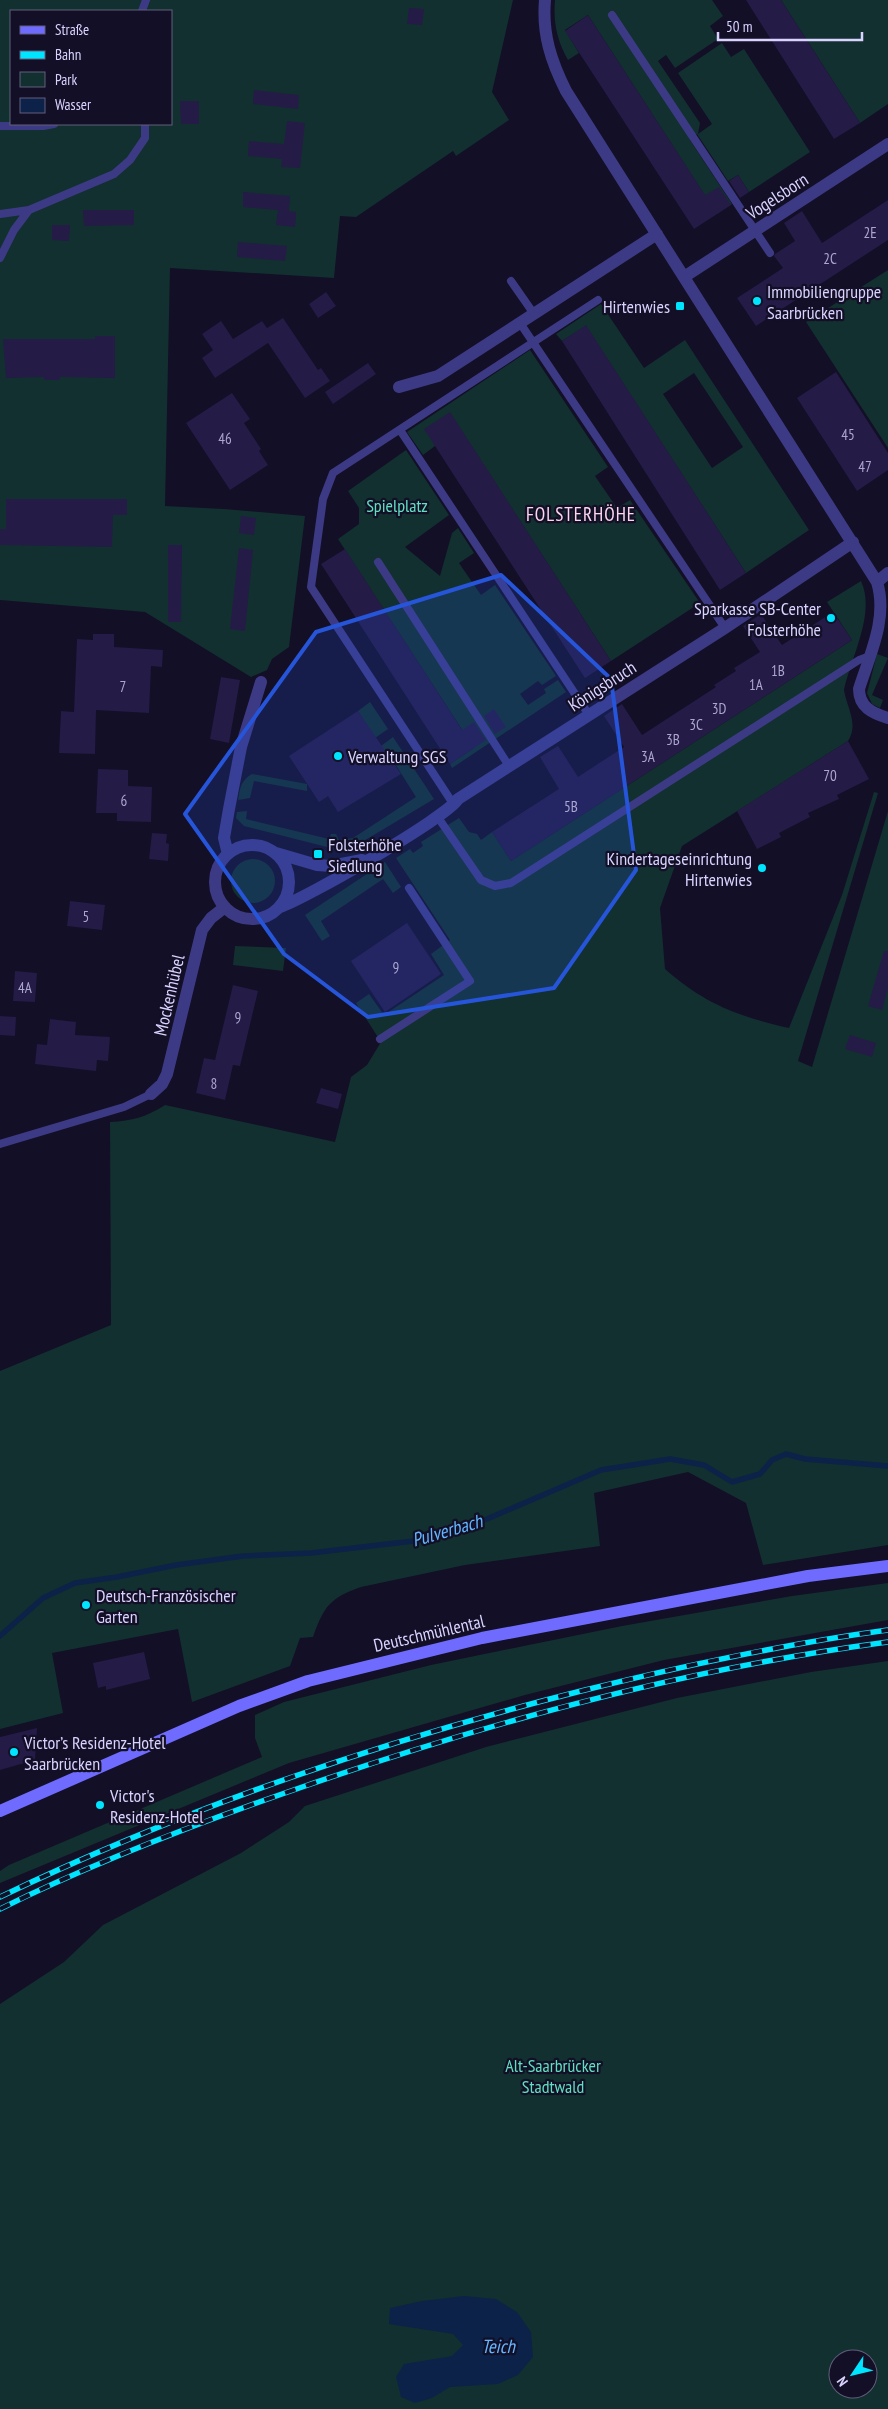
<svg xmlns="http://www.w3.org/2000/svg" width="888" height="2409" viewBox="0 0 888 2409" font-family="'PT Sans Narrow',sans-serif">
<rect width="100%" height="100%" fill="#130f26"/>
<path fill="#12302f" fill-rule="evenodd" d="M0 0H513L492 92 509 120 456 156 453 151 356 217 340 216 334 278 170 268 165 506 224 509 305 516 289 647 272 659 267 670 251 677 145 612 0 600ZM11 11H171V124H11Z
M555 0H712L723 16 710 26 718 39 675 68 666 55 658 61 700 123 698 134 712 124 678 73 722 43 731 57 744 49 810 152 749 192 738 175 728 181 697 134 690 140 732 204 717 214 588 15 565 30 579 53 568 60C557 41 553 22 555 0Z
M781 0H888V104L860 123Z
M888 270V448L806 322Z
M601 304 644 368 685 340 809 530 746 573 586 326 562 341 556 334ZM694 373 743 447 712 468 663 394Z
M530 350 608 467 595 476 617 508 630 500 700 603 611 661 450 413 435 446 423 455 407 432Z
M406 450 449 515 405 547 440 576 452 533 458 528 474 553 459 563 481 595 495 585 556 676 542 685 538 681 520 694 528 705 546 693 544 689 558 680 566 692 452 768 450 764 474 748 338 539 359 524V508L348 491Z
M861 581C876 613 851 657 844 690 847 708 859 724 848 741L682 846 660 908 665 969C705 1004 737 1016 789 1028L842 895 874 792 878 793 798 1061 812 1067 888 811V1545L763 1565 746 1503 688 1472 594 1493 600 1546 465 1565 361 1587C330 1598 324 1606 313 1637L300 1638 290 1666 192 1702 178 1629 52 1653 63 1713 0 1729V1371L111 1325 110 1122C132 1121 146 1117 165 1105L335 1142 351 1077 367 1065 381 1042 356 1003 369 994 384 1015 444 975 431 954 450 940 396 858 410 849 413 853 423 846 421 842 459 818 469 832 477 834 481 840 492 832 511 861 852 640 827 602Z
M877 654 888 658 872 695 883 700 880 708 872 704 867 693Z
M370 702 388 729 375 738 358 711Z
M393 737 434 799 357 845 345 849 331 848 244 826 236 818 237 812 247 811 246 819 329 839 331 834H336L339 840 353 838 416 797 392 759 390 756 388 757 381 746Z
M252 774 307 784V791L254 781 250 798 238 800C240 788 241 780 252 774Z
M231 881a22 22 0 1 1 44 0a22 22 0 1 1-44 0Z
M385 862 401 887 393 893 383 879 321 921 330 936 322 941 305 915Z
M235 946 286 948 283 971 233 965Z
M888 1583V1620L664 1660 525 1695 289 1763 0 1883V1871L9 1865 262 1757 255 1738V1715L284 1702 431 1665 622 1626 792 1596Z
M888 1661V2409H0V2004L64 1962 103 1925 241 1853 289 1822 305 1806 486 1747 677 1698 811 1672ZM838 2359H868V2389H838Z"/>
<path fill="#0c2248" d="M464 2296 496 2299 517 2312 531 2332 533 2357 518 2375 498 2384 450 2387 432 2398 415 2403 401 2397 396 2377 404 2364 452 2356 463 2345 453 2334 389 2324 390 2308 422 2301Z"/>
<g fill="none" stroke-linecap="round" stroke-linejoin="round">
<path stroke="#0c2248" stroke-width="5.5" d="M0 1636 43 1598 75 1583 117 1577 176 1565 243 1556 311 1553 422 1540 487 1519 601 1470 670 1459 704 1465 732 1482 760 1474 772 1460 786 1454 805 1459 888 1466"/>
</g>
<path fill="#241b47" d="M746 0H781L860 123 834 139Z
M409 8 424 9 422 25 407 24Z
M588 15 705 195 719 187 731 205 694 229 565 31Z
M254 90 299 95 298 109 253 104Z
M180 101H199V124H181Z
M287 121 305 123 300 168 281 167 282 159 248 156 249 141 284 144Z
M738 175 749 192 740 198 729 181Z
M243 192 290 196 289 211 243 207Z
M888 200V240L756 326 737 298 783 268 774 256 775 254 795 241 784 223 802 211 822 243Z
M83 210H134V225L84 226Z
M278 210 296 212 295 227 276 225Z
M52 225H70L69 241 52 240Z
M238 242 287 246 285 261 237 257Z
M326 292 336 306 318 318 309 304Z
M283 318 318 370 321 368 330 381 305 398 268 343 215 378 202 358 213 350 202 334 221 321 233 339 262 321 267 328Z
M586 325 746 573 720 590 562 341Z
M95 336H115V378L60 377V380H44V377L6 378 3 339H95Z
M368 363 376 374 333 404 325 392Z
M836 372 888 453V470L857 491 797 398Z
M232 393 250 419 244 423 261 449 259 451 268 465 230 490 186 423Z
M450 412 611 661 585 678 424 429Z
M6 499H127V515H113L112 547 0 545V529H6Z
M241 516 256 518 254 535 239 533Z
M168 545H182L181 622H168Z
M239 548 253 550 245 631 230 629Z
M345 549 462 730 474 722 486 740 450 764 321 564Z
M833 612 852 640 511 861 492 832 559 789 540 757 558 746 578 777 624 747 604 716 622 704 642 735 716 687 714 685 736 671 734 668 760 652 743 626 761 614 782 645Z
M93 634H114V647L163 650 162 667 151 666 149 713 96 710 95 754 59 753 61 711 74 712 77 639 93 640Z
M221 677 240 680 229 743 210 739Z
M494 709 506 727 495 734 484 716Z
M358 711 401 774 338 812 328 796 319 802 289 756Z
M848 741 869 779 837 795 839 799 808 813 810 817 779 833 781 837 757 849 737 811Z
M98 769 128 770V786L152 787 151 822 117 821V813H96Z
M152 833 167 834 166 843 169 844 168 861 149 859Z
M70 901 105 905 102 930 67 926Z
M407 923 441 974 385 1012 351 961Z
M884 951H888V988L882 1010 868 1006Z
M15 971 37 973 35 1002 13 1001Z
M233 985 258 991 240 1066 233 1065 225 1100 196 1093 204 1058 215 1060Z
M0 1016 16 1017 15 1036 0 1035Z
M50 1019 76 1022 75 1035 110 1037 108 1061 97 1060 96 1071 35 1064 37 1044 47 1045Z
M850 1035 876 1043 872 1057 845 1049Z
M321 1088 342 1094 338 1109 316 1103Z
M144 1652 150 1679 106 1690V1686L98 1688 93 1663Z
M37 1728 35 1760 0 1770V1737Z"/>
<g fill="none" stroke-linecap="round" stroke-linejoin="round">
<path stroke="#3d3a85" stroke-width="8" d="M142 11 146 0
M612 15 770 253
M0 126H43L54 124
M0 214 29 210 114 174 130 160 145 138V124
M0 258 14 230 29 210
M511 281 534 314
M520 323 725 628
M400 430 589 715
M378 562 509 766
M454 805 311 587 323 499 333 473 598 300
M437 816 481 880 495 886 511 883 859 660 870 656
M380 1039 470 981 409 888
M0 1144 124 1107 151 1094"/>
<path stroke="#3d3a85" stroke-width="12" d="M545 0C542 34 551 61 566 91L877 582C888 618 870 654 859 689 859 707 872 713 888 718
M684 277 888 144
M399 387 438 376 657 234
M877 582 888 573
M215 882a37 37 0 1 1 74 0a37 37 0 1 1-74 0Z
M276 853 317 865 331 866 362 860
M228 854 224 838 229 809 241 747 261 682
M280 907C305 899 447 817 458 799L725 628 853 542
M151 1094 162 1084 167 1074 202 930 211 918 225 907"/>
<path stroke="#6f6bff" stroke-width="12" d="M0 1811 239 1706 308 1681 482 1638 808 1576 888 1566"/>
<g stroke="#00e5ff" stroke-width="5.5">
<path id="rail" d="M0 1897C185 1808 382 1741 581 1691 682 1666 784 1644 888 1630
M0 1909C99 1860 203 1821 308 1785 496 1720 691 1668 888 1642"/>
</g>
<use href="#rail" stroke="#130f26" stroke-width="4" stroke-dasharray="11" stroke-linecap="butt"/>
</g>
<path fill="#2655da" fill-opacity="0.2" stroke="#2655da" stroke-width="4" stroke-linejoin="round" d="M501 575 611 679 636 870 554 988 368 1017 284 954 185 814 316 632Z"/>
<g fill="#00e5ff" stroke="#130f26" stroke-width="2">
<circle cx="757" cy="301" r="5"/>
<rect x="675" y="301" width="10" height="10" rx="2.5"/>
<circle cx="831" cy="618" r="5"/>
<circle cx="338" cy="756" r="5"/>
<rect x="313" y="849" width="10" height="10" rx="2.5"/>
<circle cx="762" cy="868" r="5"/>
<circle cx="86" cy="1605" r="5"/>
<circle cx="14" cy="1752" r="5"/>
<circle cx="100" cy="1805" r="5"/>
</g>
<g text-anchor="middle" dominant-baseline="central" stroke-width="4.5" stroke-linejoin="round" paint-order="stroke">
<g font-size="15" fill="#aca6d1">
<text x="870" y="232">2E</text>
<text x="830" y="258">2C</text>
<text x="848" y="434">45</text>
<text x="225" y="438">46</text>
<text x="865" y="466">47</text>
<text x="778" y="670">1B</text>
<text x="756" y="684">1A</text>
<text x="123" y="686">7</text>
<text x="719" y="708">3D</text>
<text x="696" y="724">3C</text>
<text x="673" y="739">3B</text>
<text x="648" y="756">3A</text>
<text x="830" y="775">70</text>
<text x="124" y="800">6</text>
<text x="571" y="806">5B</text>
<text x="86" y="916">5</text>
<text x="396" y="967">9</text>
<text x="25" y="987">4A</text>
<text x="238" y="1017">9</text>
<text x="214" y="1083">8</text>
</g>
<g font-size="18" fill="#d9d4ff" stroke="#130f26">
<text transform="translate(777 196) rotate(-33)">Vogelsborn</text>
<text transform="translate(602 686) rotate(-33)">Königsbruch</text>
<text transform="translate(169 995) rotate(-77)">Mockenhübel</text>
<text transform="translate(429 1633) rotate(-13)">Deutschmühlental</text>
</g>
<g font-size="18" fill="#d9d4ff" stroke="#130f26" text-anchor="start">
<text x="767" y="291">Immobiliengruppe<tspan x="767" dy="21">Saarbrücken</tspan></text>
<text x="670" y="306" text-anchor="end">Hirtenwies</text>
<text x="821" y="608" text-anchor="end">Sparkasse SB-Center<tspan x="821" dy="21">Folsterhöhe</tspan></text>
<text x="348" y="756">Verwaltung SGS</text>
<text x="328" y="844">Folsterhöhe<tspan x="328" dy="21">Siedlung</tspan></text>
<text x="752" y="858" text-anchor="end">Kindertageseinrichtung<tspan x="752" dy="21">Hirtenwies</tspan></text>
<text x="96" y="1595">Deutsch-Französischer<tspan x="96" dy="21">Garten</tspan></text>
<text x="24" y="1742">Victor’s Residenz-Hotel<tspan x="24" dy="21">Saarbrücken</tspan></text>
<text x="110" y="1795">Victor's<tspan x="110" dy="21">Residenz-Hotel</tspan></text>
</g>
<g font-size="18" fill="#5fe0c0" stroke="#130f26">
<text x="397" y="505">Spielplatz</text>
<text x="553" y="2065">Alt-Saarbrücker<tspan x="553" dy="21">Stadtwald</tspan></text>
</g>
<g font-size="19" letter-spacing="1" fill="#ffd6f0" stroke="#130f26">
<text x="581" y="514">FOLSTERHÖHE</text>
</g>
<g font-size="19" font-style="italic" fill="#62b6ff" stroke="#130f26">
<text transform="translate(447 1530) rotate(-16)">Pulverbach</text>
<text x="498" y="2346">Teich</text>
</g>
</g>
<rect x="10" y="10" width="162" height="115" fill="#130f26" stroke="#625e7d"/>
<rect x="20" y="26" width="25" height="8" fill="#6f6bff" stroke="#625e7d"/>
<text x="55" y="35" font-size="15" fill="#d9d4ff">Straße</text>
<rect x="20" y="51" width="25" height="8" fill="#00e5ff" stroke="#625e7d"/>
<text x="55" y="60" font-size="15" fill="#d9d4ff">Bahn</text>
<rect x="20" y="72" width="25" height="15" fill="#12302f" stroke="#625e7d"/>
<text x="55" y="85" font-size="15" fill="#d9d4ff">Park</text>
<rect x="20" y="98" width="25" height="15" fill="#0c2248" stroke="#625e7d"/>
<text x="55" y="110" font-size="15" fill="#d9d4ff">Wasser</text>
<g transform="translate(853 2374) rotate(235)"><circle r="24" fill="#130f26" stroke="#625e7d"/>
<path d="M0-4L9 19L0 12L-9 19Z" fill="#00e5ff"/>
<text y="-8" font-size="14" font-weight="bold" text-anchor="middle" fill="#d9d4ff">N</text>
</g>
<path d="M718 32v8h144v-8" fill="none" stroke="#d9d4ff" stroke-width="2.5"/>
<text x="726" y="32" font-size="15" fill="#d9d4ff" stroke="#130f26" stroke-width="4" paint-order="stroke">50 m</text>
</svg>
